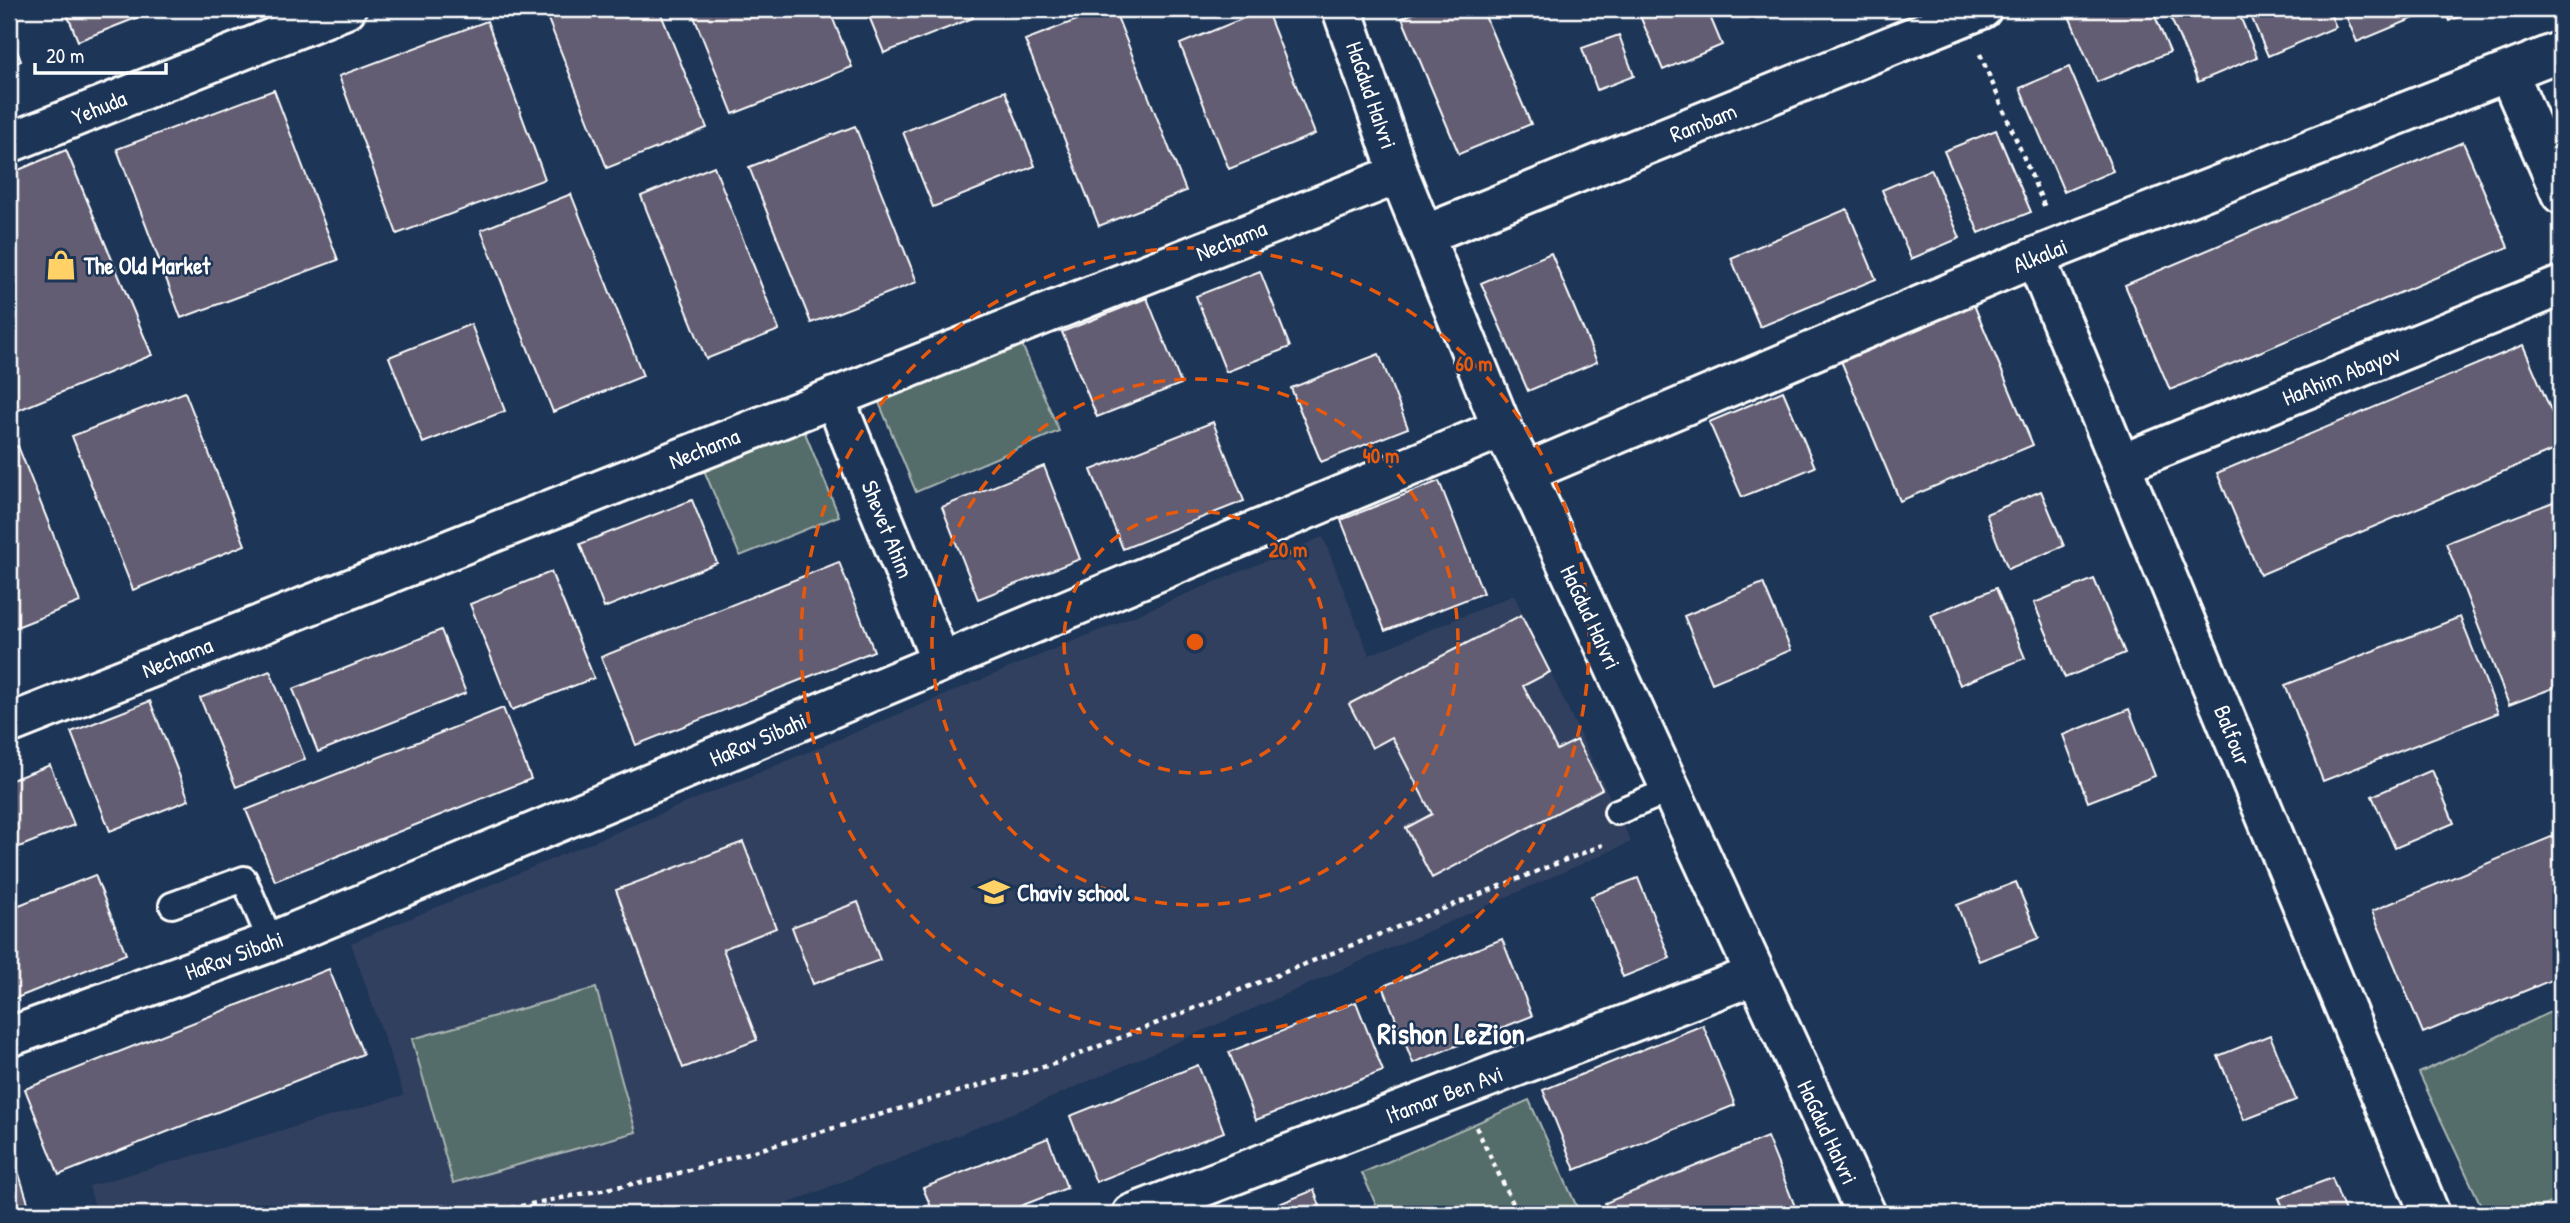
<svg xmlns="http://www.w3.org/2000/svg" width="2570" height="1223" viewBox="0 0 2570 1223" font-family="'Patrick Hand',sans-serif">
<rect width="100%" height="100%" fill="#1d3557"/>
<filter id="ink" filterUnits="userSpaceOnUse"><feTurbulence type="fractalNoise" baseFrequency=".0143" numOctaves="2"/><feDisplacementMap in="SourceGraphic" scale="14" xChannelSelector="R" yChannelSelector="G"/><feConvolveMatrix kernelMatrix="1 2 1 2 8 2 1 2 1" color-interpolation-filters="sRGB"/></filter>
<g filter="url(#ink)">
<path fill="#32415f" d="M1323 537 1369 655 1514 595 1631 842 1055 1096 762 1214H97L89 1186 404 1095 351 943Z"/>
<path fill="#556d6a" stroke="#aab6b4" stroke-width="2" d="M1020 340 1059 431 916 492 878 400Z
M801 423 839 516 740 556 701 463Z
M596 988 636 1132 453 1183 412 1039Z
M2561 1007V1198L2526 1214H2485L2419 1073Z
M1529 1100 1580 1214H1380L1362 1173Z"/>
<path fill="#625d72" stroke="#fff" stroke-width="2" d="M65 9H159L78 41Z
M544 9H659L707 128 607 168Z
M691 9H829L852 67 733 114Z
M866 9H969L973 18 884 53Z
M1105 9H1114L1186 191 1099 226 1025 40Z
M1266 9 1315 134 1229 169 1180 44Z
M1424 9H1482L1531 124 1459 154 1402 18Z
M1637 9H1707L1722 45 1663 70Z
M1763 9H1784L1767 16Z
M2066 9H2152L2170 52 2097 82Z
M2167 9H2237L2257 57 2198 82Z
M2248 9H2328L2336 27 2268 56Z
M2343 9H2422L2424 14 2357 42Z
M2444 9H2477L2449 21Z
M487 21 545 179 397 234 339 76Z
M9 30 21 61 9 66Z
M1619 35 1634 76 1597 90 1582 48Z
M2069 67 2113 171 2064 192 2020 88Z
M274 90 338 260 181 318 117 149Z
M1005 91 1035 166 933 207 903 132Z
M855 126 917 282 811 323 749 167Z
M1996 130 2031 212 1979 233 1944 151Z
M2463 142 2508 247 2170 390 2125 285Z
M66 150 152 355 9 414V174Z
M714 166 779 330 706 359 641 196Z
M1931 169 1960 238 1911 259 1882 190Z
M571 194 643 376 553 412 481 230Z
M1847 209 1876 279 1760 327 1731 258Z
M1551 253 1597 362 1528 391 1481 283Z
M1260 271 1290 347 1226 372 1196 296Z
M1969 293 2033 445 1900 501 1836 349Z
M1147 298 1181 384 1097 417 1062 332Z
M471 324 505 411 423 443 389 357Z
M2523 345 2561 434V447L2260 575 2217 473Z
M1379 354 1408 428 1321 462 1291 388Z
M1783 391 1815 467 1742 497 1709 422Z
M185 392 245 545 133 590 72 436Z
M1213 422 1244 501 1123 549 1091 470Z
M18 446 80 602 9 630V450Z
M1044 466 1080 559 978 599 942 507Z
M1439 481 1483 593 1385 631 1341 520Z
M2041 491 2064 546 2008 569 1986 514Z
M2561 499V685L2509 705 2446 543Z
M692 500 717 563 604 608 580 544Z
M839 562 874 651 636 745 601 657Z
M551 572 594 678 512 710 470 604Z
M2094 579 2125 653 2065 678 2034 603Z
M1763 583 1791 650 1712 683 1684 616Z
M1996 588 2025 658 1960 685 1931 615Z
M1521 615 1550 672 1523 686 1557 750 1577 740 1602 789 1432 878 1406 828 1432 814 1392 737 1372 748 1349 704Z
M2460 617 2498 713 2323 781 2285 685Z
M441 630 466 693 318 752 293 689Z
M270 671 305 759 236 787 200 698Z
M150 701 189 800 110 831 71 732Z
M503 708 531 779 275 881 246 810Z
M2129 709 2155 776 2088 802 2063 735Z
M50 765 74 825 9 851V781Z
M2432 770 2454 823 2395 848 2372 796Z
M2561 833V976L2423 1033 2372 911Z
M743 842 776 928 723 949 757 1040 683 1068 616 890Z
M95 875 126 954 9 1001V909Z
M1638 878 1670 958 1623 977 1591 896Z
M2016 882 2039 938 1979 961 1957 905Z
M858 902 880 960 813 984 792 927Z
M1502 939 1532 1016 1413 1063 1383 986Z
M329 969 363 1054 59 1175 25 1089Z
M1356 1002 1383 1071 1256 1120 1229 1052Z
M1703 1025 1735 1105 1575 1170 1543 1090Z
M2270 1035 2296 1100 2244 1120 2218 1056Z
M1198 1065 1224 1132 1096 1182 1070 1116Z
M1767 1137 1798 1214H1609L1605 1203Z
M1048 1138 1067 1188 1000 1214H934L923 1188Z
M9 1142 30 1209 13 1214H9Z
M2332 1178 2346 1214H2286L2279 1198Z
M1314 1190 1323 1214H1254Z
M882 1207 885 1214H864Z"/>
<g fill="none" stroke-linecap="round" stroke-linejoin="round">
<g stroke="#fff" stroke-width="30">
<path id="lane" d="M1617 812 1670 790
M172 905 244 879 271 942"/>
</g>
<g stroke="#fff" stroke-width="44">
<path id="street" d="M1342 9 1399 174 1502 428 1525 473 1866 1214
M2508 72 2561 194
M9 143 346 9
M1424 235 1982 9
M2035 257 2430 1214
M834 397 941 662
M2121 464 2561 286
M1525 473 2035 257 2561 51
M9 724 1399 174
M9 1037 271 942 1502 428
M1132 1214 1755 975"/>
</g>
<path stroke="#fff" stroke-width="4.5" stroke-dasharray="5 5" stroke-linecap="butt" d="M1980 54 2046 210
M1476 1127 1518 1214
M481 1214 662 1178 1057 1063 1603 845"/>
<use href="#lane" stroke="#1d3557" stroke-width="24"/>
<use href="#street" stroke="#1d3557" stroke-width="38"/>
</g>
</g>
<g fill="none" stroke="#e8590c" stroke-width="3.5" stroke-dasharray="12 9">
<circle cx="1195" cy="642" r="131"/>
<circle cx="1195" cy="642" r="263"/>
<circle cx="1195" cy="642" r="394"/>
</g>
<defs>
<g id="shop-bare" transform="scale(2.415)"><path d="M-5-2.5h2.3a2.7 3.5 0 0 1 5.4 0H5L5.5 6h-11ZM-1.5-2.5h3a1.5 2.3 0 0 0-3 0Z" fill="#ffd166" stroke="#1d3557" stroke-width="2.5" paint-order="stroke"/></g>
<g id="school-bare" transform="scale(2.415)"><path d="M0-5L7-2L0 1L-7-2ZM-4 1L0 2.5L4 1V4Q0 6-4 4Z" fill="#ffd166" stroke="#1d3557" stroke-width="2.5" paint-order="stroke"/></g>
</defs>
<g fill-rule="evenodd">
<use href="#shop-bare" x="61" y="265"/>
<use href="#school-bare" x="994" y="892"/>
</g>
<g text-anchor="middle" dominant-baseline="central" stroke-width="5" stroke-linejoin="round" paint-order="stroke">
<g font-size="23" fill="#fff" stroke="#1d3557">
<text transform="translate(1372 95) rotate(71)">HaGdud HaIvri</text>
<text transform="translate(99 107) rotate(-22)">Yehuda</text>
<text transform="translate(1703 122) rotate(-22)">Rambam</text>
<text transform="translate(1231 240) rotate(-22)">Nechama</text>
<text transform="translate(2040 255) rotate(-22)">Alkalai</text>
<text transform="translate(2341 375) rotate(-22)">HaAhim Abayov</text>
<text transform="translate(704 448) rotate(-22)">Nechama</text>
<text transform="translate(888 529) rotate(68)">Shevet Ahim</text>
<text transform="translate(1591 617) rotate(65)">HaGdud HaIvri</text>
<text transform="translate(177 657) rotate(-22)">Nechama</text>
<text transform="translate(2233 735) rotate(68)">Balfour</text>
<text transform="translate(758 739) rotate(-23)">HaRav Sibahi</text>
<text transform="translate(234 955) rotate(-20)">HaRav Sibahi</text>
<text transform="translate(1444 1094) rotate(-21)">Itamar Ben Avi</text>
<text transform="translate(1828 1132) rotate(65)">HaGdud HaIvri</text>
</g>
<g font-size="23" font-weight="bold" fill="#fff" stroke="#1d3557" text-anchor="start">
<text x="84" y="265">The Old Market</text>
<text x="1017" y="892">Chaviv school</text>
</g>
<g font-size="30" font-weight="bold" fill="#fff" stroke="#1d3557">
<text x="1451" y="1033">Rishon LeZion</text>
</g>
</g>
<circle cx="1195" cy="642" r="10" fill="#e8590c" stroke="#1d3557" stroke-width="3.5"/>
<g font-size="21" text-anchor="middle" font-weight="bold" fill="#e8590c" stroke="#1d3557" stroke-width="5" stroke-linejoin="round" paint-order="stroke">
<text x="1474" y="371">60 m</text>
<text x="1381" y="463">40 m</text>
<text x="1288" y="557">20 m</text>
</g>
<rect width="2570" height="1223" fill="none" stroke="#1d3557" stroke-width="35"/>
<rect x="18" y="18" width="2535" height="1188" fill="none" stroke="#fff" stroke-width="2.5" filter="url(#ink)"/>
<path d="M35 63v10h131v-10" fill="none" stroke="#ffffff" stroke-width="3.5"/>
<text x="46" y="63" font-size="21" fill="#ffffff" stroke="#1d3557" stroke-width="5" paint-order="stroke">20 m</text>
</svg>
